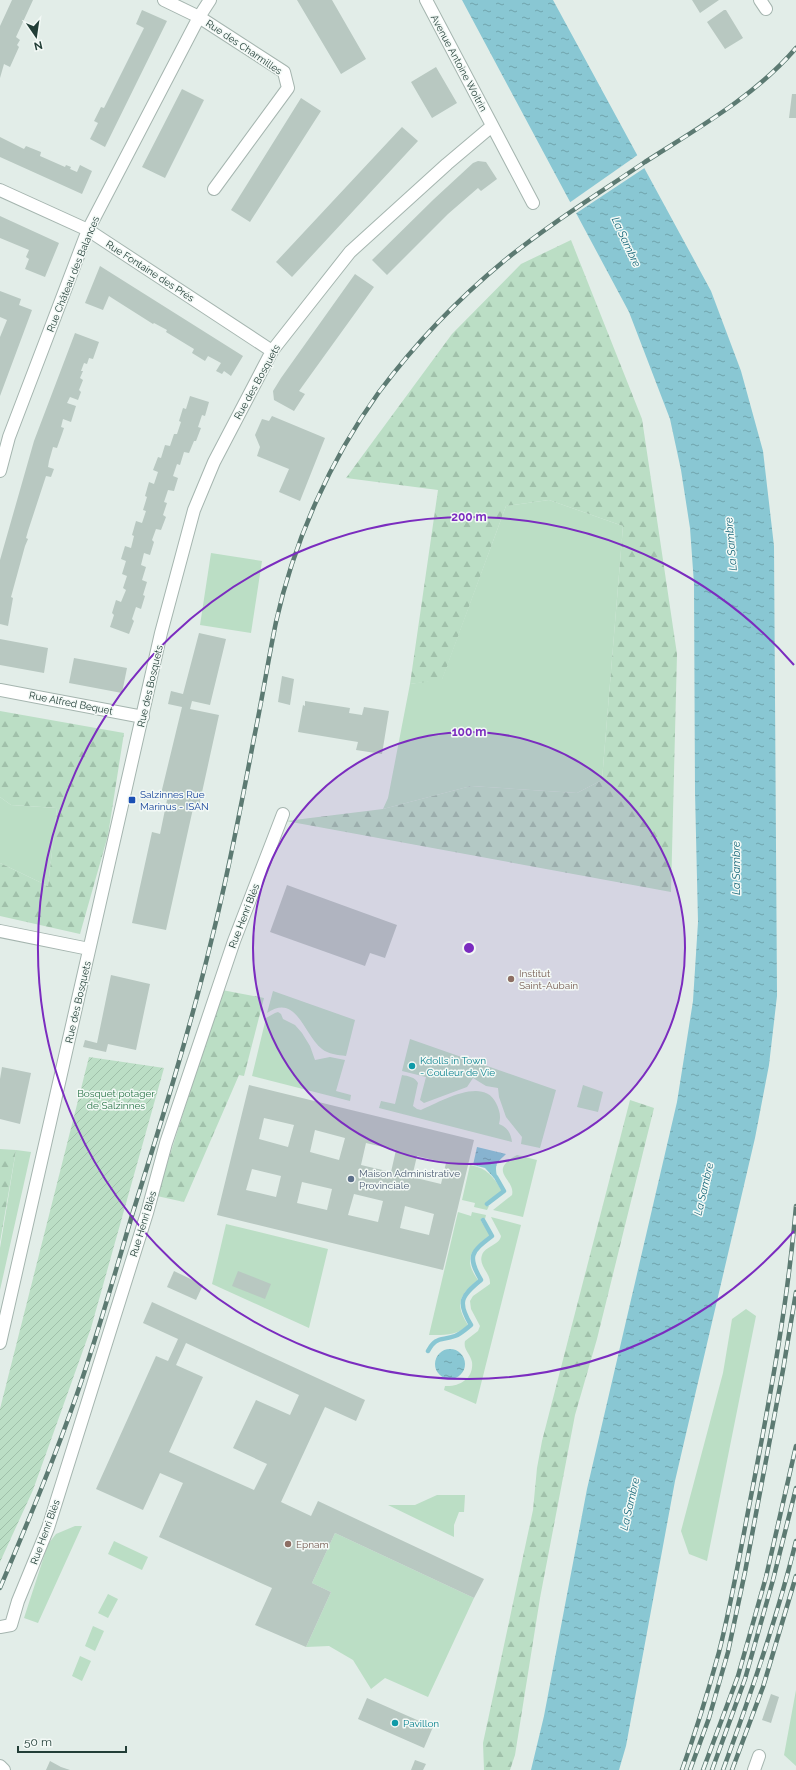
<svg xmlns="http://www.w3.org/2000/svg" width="796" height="1770" viewBox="0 0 796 1770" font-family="Raleway,sans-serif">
<defs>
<pattern id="forest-firs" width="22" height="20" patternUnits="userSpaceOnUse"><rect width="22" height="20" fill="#bbdec5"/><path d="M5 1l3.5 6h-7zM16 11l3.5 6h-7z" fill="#a0c0aa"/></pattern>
<pattern id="garden-furrows" width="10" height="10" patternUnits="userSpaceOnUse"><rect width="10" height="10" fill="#bbdec5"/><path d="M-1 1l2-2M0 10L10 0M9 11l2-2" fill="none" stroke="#a0c0aa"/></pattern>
<pattern id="water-ripples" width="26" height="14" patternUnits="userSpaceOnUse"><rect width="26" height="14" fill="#89c7d3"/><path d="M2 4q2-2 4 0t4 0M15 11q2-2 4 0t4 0" fill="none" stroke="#70a3ac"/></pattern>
</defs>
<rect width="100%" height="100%" fill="#e2ede8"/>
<path fill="#bbdec5" d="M549 500 623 526 602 780 577 793 471 786 383 809 388 798 410 684 442 679 506 506Z
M211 553 262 561 251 633 200 625Z
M0 797 11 805 57 808 48 886 0 863Z
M273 991 355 1020 346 1056C338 1055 328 1054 322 1049 303 1034 297 993 267 1013Z
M278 1012 281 1014 283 1019 295 1025 302 1033 310 1046 315 1060 330 1057 345 1060 336 1091 351 1095 350 1101 252 1076 266 1018 275 1013Z
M410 1039 556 1090 540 1148 521 1144 522 1137 506 1117 499 1097 498 1088 486 1086 473 1078 467 1087 424 1103 420 1100 426 1077 402 1071Z
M402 1075C408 1076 415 1077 418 1083L413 1106 417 1109 421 1110C440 1102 483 1076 496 1103 500 1111 501 1117 499 1124 507 1127 511 1133 512 1142L379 1108 381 1101 395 1104Z
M583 1085 603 1092 598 1112 577 1107Z
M16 1150 31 1152 0 1290V1248Z
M517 1155 537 1160 523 1217 493 1210 512 1195C516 1179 486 1172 517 1155Z
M470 1165C487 1168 494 1177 502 1191L486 1203 485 1205 489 1206 487 1210 474 1207 475 1203 462 1200Z
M458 1212 471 1216 472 1212 486 1215 485 1219 481 1218V1221L490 1235C472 1249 462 1258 478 1280 460 1294 454 1304 468 1325 457 1336 444 1335 429 1335Z
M491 1217 521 1225 476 1404 444 1390 445 1386C460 1387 474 1378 472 1362 470 1353 463 1350 465 1341L478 1331 480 1326 471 1309 470 1301 473 1296 490 1284C491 1273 478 1266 482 1255 485 1246 500 1245 501 1236Z
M226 1224 328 1249 309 1328 212 1284Z
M746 1309 756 1316 707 1561 689 1554 681 1531 723 1373 732 1319Z
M437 1495H465L464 1512H459L454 1525V1537L388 1505H415Z
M75 1526H82L38 1623 24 1618 48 1544 56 1534Z
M335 1533 474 1598 428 1697 385 1678 371 1689 353 1660 329 1646 306 1647 331 1592 312 1583Z
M114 1541 148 1557 142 1570 108 1554Z
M108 1594 118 1599 108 1618 98 1613Z
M93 1626 104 1631 95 1651 85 1646Z
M80 1656 91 1661 82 1681 72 1676Z
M796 1690V1766L784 1755Z"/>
<path fill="url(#forest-firs)" d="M571 240 642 419 677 654 671 892 286 821 383 809 471 786 577 793 602 780 623 526 549 500 506 506 442 680 410 684 438 490 346 478 452 334 521 264Z
M0 711 124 733 108 835 80 934 0 916V863L48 886 57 808 11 805 0 797Z
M222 990 264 998 244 1076 239 1075 184 1202 157 1196Z
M630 1100 654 1108 597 1339 575 1415 540 1598 515 1755 510 1770H484L483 1743 533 1510 537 1468 542 1441Z
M0 1149 16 1150 0 1242Z"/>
<path fill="url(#garden-furrows)" d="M89 1057 164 1068 91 1328 33 1490 0 1562V1409Z"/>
<path fill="url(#water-ripples)" d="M462 0H553L711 291 741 371 763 451 774 546 777 996 769 1065 755 1138 675 1481 626 1746 619 1770H531L544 1716 587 1489 677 1102 693 1001 698 922 695 792 694 584 690 528 681 470 670 419 629 312Z
M477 1147 506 1154C498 1162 494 1163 497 1176L494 1178 485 1168 473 1165Z
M435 1364a15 15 0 1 1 30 0a15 15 0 1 1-30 0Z"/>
<path fill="#e2ede8" d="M639 154 646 167 575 214 569 203Z"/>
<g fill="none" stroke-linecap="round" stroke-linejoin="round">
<path stroke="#89c7d3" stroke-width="4.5" d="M487 1204 504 1191 496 1177
M428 1351C436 1336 441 1341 455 1336 461 1334 466 1329 471 1325 457 1302 461 1296 481 1280 467 1256 471 1252 492 1236L483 1220"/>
</g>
<path fill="#b8c8c1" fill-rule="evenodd" d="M12 0H33L16 37 20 40 17 45 19 47 10 67 4 64 0 78V26Z
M297 0H332L366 59 341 74Z
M692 0H719L700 13Z
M142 10 167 21 105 147 90 139 98 123 94 121 101 107 104 108 144 28 136 24Z
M724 10H726L743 38 725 49 707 22Z
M436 67 457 103 432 118 411 82Z
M182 89 204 100 165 178 142 167Z
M792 94H796V118H789Z
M301 98 321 111 250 222 231 210Z
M402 127 418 141 292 277 276 262Z
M0 137 24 149 26 146 41 152 40 156 65 167 66 165 71 167 70 169 77 172 80 165 92 171 82 194 0 157Z
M478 161 486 162 497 179 481 191 478 188 448 214 387 275 372 260 434 199 473 163Z
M0 216 59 243 45 277 25 269 29 259 26 257 29 250 0 238Z
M100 266 243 356 231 376 224 371 222 374 216 371 221 363 208 356 205 361 192 353 194 349 166 332 167 330 154 323 153 324 112 298 109 296 103 310 85 303Z
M355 274 374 287 299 391 305 394 294 411 274 400 273 391 281 378Z
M0 291 21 299 19 305 32 310 0 396V337L7 320 0 317Z
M75 333 99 342 93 359 89 358 87 364 84 363 81 371H83L80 378 83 380 79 390 81 392 78 400 70 397 67 403 76 406 71 422 63 419 61 427 64 428 62 434 57 448 53 447 49 461 48 467 54 469 51 477 46 476 28 531 26 538 28 539 25 546 11 597 13 598 8 626 0 624V560L34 441Z
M190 396 209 402 205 416 202 415 198 427 201 428 196 441H194L189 453 184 452 180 465 177 464 173 476 178 478 174 491 168 490 164 502 167 503 163 515 166 517 161 530 156 529 152 540 154 542 150 555 144 553 141 565 146 567 142 580 147 582 143 595 145 596 141 609 136 607 132 619 134 621 129 634 110 627 114 615 112 613 116 600 121 602 126 590 123 588 127 576 122 574 126 561 121 559 125 546 131 548 134 536 132 535 136 521 142 523 146 511 143 510 147 497 145 496 149 482 154 484 158 472 153 470 158 457 161 458 165 445 170 446 174 434H177L181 422 179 421 183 408 186 409Z
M272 416 325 438 300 501 279 492 289 469 257 456 260 447 255 435 262 419 269 421Z
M199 633 226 639 210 705 192 701 190 709 219 715 199 806 194 804 166 930 132 923 152 832 160 834 167 800 160 798 182 707 168 704 171 691 183 694Z
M0 639 48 648 44 673 0 665Z
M74 658 127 668 122 693 69 683Z
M282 676 294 679 290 705 278 702Z
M305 701 350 708 349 713 362 715 364 707 389 711 382 754 356 750 358 742 298 732 303 705 305 706Z
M287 885 397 925 385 958 370 953 365 966 270 932Z
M111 975 150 984 136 1050 108 1044 106 1052 83 1047 85 1040 97 1043Z
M2 1067 31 1073 20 1124 0 1119V1079Z
M249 1085 474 1140 443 1270 217 1215ZM264 1118 294 1125 288 1147 259 1139ZM315 1130 345 1138 339 1160 310 1152ZM366 1143 396 1150 391 1172 361 1165ZM417 1156 446 1163 441 1184 412 1177ZM252 1169 281 1176 276 1197 246 1190ZM302 1182 332 1189 327 1210 297 1203ZM354 1194 383 1201 378 1222 348 1215ZM405 1206 434 1214 429 1235 400 1228Z
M174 1271 203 1285 196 1300 167 1287Z
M238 1271 271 1284 265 1299 232 1286Z
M152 1302 365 1400 356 1421 325 1407 281 1502 311 1516 318 1501 484 1579 474 1598 335 1533 312 1583 331 1592 306 1647 255 1625 272 1588 159 1537 183 1483 160 1473 143 1510 96 1489 156 1356 168 1361 178 1339 143 1323ZM186 1343 299 1395 290 1415 256 1400 233 1448 267 1464 254 1490 169 1452 203 1377 176 1365Z
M771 1694 779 1697 771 1723 762 1720Z
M367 1698 433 1727 424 1748 358 1719Z
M415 1760 426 1764 423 1770H411Z
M50 1761 61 1767 70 1770H46Z"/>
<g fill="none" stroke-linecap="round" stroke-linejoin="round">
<g stroke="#a5b5af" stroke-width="14">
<path id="minor" d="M164 0 199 17 284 72 288 88 214 189
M426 0 533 203
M760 0 766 9
M0 190 88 230 272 351
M0 471 9 437 88 230 199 17 210 0
M0 690 143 717
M0 931 89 949
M0 1343 161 633 194 510 214 462 272 351 350 252 447 164 492 126
M0 1627 11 1625 18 1601 48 1528 147 1213 166 1143 234 941 283 814
M0 1766 4 1770
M754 1770 759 1756"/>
</g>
<use href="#minor" stroke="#fff" stroke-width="12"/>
<g stroke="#5c7a72" stroke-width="4.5">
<path id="rail" d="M0 1588C27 1524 54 1460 77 1394 98 1334 115 1273 133 1212 161 1123 189 1033 211 942 228 875 241 807 254 738 262 700 268 661 276 622 294 541 330 460 379 392 415 344 458 299 504 261 548 225 598 194 645 162 698 128 755 96 796 48
M682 1770C696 1731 708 1692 719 1652 733 1597 742 1541 753 1486 771 1392 788 1301 796 1206
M690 1770 709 1718 728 1652 745 1572 783 1370 796 1292
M703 1770 738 1676 766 1577 796 1446
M712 1770 745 1679 773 1580 796 1488
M723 1770C751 1694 777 1619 796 1541
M732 1770 763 1687 796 1576"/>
</g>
<use href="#rail" stroke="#f3f9f6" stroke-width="3" stroke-dasharray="9" stroke-linecap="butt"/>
</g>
<circle cx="469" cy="948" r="216" fill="#7b2cbf" fill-opacity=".12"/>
<g fill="none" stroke="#7b2cbf" stroke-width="2">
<circle cx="469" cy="948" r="216"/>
<path d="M794 1231A431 431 0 1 1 794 665"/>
</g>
<rect fill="#1a4fb4" stroke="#f3f9f6" stroke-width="1.5" x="128" y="796" width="8" height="8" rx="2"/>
<g fill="#8d6e63" stroke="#f3f9f6" stroke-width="1.5">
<circle cx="511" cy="979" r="4"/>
<circle cx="288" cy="1544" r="4"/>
</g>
<g fill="#0f9aa8" stroke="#f3f9f6" stroke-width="1.5">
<circle cx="412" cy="1066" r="4"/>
<circle cx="395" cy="1723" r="4"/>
</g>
<circle fill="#5c6f8a" stroke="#f3f9f6" stroke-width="1.5" cx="351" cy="1179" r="4"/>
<g text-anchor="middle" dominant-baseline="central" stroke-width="3" stroke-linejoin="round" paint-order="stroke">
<g font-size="10" fill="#223e37" stroke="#f3f9f6">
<text transform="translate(244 47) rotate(34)">Rue des Charmilles</text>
<text transform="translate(459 63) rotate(62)">Avenue Antoine Woitrin</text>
<text transform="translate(150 271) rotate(33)">Rue Fontaine des Prés</text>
<text transform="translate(73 274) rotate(-68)">Rue Château des Balances</text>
<text transform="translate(257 382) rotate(-61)">Rue des Bosquets</text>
<text transform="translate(150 686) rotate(-77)">Rue des Bosquets</text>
<text transform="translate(71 703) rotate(11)">Rue Alfred Bequet</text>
<text transform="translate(244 916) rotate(-69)">Rue Henri Blès</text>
<text transform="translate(78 1002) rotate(-77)">Rue des Bosquets</text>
<text transform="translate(143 1224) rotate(-73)">Rue Henri Blès</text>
<text transform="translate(45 1532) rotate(-70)">Rue Henri Blès</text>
</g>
<g font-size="10" fill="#164399" stroke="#f3f9f6" text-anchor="start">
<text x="140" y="794">Salzinnes Rue<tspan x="140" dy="12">Marinus - ISAN</tspan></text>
</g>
<g font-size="10" fill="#785e54" stroke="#f3f9f6" text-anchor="start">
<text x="519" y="973">Institut<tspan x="519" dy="12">Saint-Aubain</tspan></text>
<text x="296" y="1544">Epnam</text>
</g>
<g font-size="10" fill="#0d838f" stroke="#f3f9f6" text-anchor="start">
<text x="420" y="1060">Kdolls in Town<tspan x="420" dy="12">- Couleur de Vie</tspan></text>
<text x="403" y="1723">Pavillon</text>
</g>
<g font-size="10" fill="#2b7649" stroke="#f3f9f6">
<text x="116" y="1093">Bosquet potager<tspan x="116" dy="12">de Salzinnes</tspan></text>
</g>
<g font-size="10" fill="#4e5e75" stroke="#f3f9f6" text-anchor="start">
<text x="359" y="1173">Maison Administrative<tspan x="359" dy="12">Provinciale</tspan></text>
</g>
<g font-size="11" font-style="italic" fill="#1a6a7c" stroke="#f3f9f6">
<text transform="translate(626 242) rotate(65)">La Sambre</text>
<text transform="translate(731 544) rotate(-95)">La Sambre</text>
<text transform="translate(736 868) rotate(-90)">La Sambre</text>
<text transform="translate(704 1189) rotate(-77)">La Sambre</text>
<text transform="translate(630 1504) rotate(-77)">La Sambre</text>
</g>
</g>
<circle cx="469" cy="948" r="6" fill="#7b2cbf" stroke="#f3f9f6" stroke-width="2"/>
<g font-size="12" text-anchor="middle" font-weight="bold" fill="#7b2cbf" stroke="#f3f9f6" stroke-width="3" stroke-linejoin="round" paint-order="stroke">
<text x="469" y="521">200 m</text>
<text x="469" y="736">100 m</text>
</g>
<g transform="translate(36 36) rotate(167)" stroke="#f3f9f6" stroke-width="3" paint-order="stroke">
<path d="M0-3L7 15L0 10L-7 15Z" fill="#223e37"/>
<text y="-6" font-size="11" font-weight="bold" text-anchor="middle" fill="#223e37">N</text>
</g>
<path d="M18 1746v6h108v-6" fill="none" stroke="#223e37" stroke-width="2"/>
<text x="24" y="1746" font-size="12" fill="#223e37" stroke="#f3f9f6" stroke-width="3" paint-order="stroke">50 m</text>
</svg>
